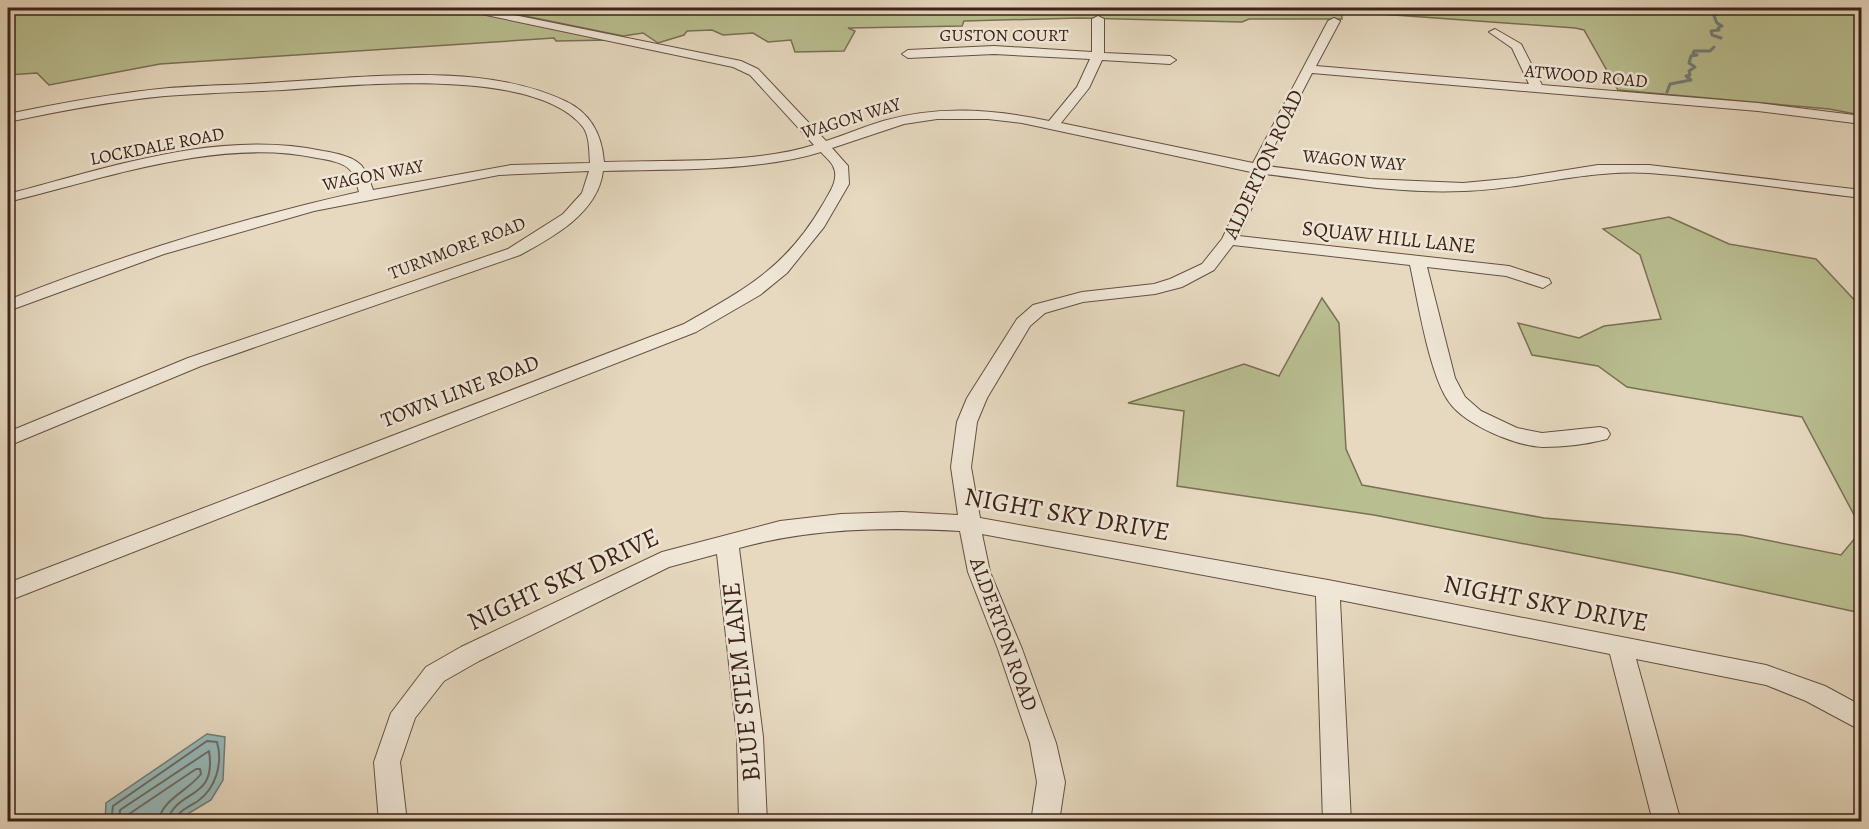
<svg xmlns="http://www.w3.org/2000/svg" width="1869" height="829" viewBox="0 0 1869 829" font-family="Alegreya,serif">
<rect width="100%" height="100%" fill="#e6d9c0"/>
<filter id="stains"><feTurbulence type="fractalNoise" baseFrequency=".00333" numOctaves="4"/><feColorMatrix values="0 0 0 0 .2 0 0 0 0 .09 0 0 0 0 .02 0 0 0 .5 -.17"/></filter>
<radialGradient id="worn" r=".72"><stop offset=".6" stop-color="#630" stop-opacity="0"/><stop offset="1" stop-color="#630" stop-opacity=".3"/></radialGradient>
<path fill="#b9be90" stroke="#7a7054" stroke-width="1.5" d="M8 8H167L183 11 194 8H463L598 35 612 40 556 41 554 38 160 64 49 85 37 73 8 75Z
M486 8H1341L1342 19H1249L1242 22 1080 18 964 21 962 26 848 28 855 31 844 51 795 52 791 40 768 42 753 33 723 35 712 30 687 31 684 35 658 43 643 33 623 36Z
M1354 8H1861V115L1829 109 1618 90 1584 30 1575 28 1353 12Z
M1669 217 1729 244 1816 259 1861 307V528L1802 417 1627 387 1598 366 1532 355 1518 323 1579 338 1604 326 1661 319 1640 255 1603 229Z
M1322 298 1339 323 1346 449 1362 485 1544 518 1741 535 1841 555 1861 531V613L1681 574 1374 515 1177 486 1184 411 1128 403 1244 364 1279 376Z"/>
<path fill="#98b9b9" stroke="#737d79" stroke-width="1.5" d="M207 734 225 737 223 780 211 800 176 821H105L106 803Z"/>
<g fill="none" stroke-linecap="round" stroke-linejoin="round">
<path stroke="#6a6e68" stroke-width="2" d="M111 822 113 806 207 741 217 742C223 763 216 788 198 801 188 807 178 811 174 822
M119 822 120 810 209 751C217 802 177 787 167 822
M128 822 129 814 196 769H200L201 774C187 792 163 798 158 822"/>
<path stroke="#737d79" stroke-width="3" d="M1721 38 1712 35 1711 31 1719 30 1718 28 1722 26 1717 23 1714 16 1720 11H1738L1739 8
M1667 92 1670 84 1691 80 1686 76 1690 75 1689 71 1695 67 1689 63 1691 56 1697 55 1693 54 1694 51H1710L1714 47"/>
<g stroke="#665042" stroke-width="2">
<path id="minor" d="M462 8H480L741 61 758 69 826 141C845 135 863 127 883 121 938 105 993 109 1049 121L1077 87 1090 59 994 54 908 58 902 54 908 50 994 46 1092 52V19L1098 16 1104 19V53L1170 56 1176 60 1170 64 1102 60 1089 88 1061 123 1253 163 1328 21 1334 18 1340 21 1316 66 1529 84 1512 48 1489 32 1495 29 1521 44 1542 85 1758 103 1862 116V124L1758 111 1312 73 1268 158 1267 166 1369 179 1463 183 1516 178 1598 165H1649L1862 190V198C1791 190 1720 178 1649 173 1587 169 1526 189 1464 191 1398 194 1330 182 1265 174L1263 183 1239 236 1509 266 1549 279 1551 283 1543 288 1506 276 1427 267 1455 378 1465 397 1481 411 1517 428 1542 433 1600 427 1607 429 1610 434 1607 439C1588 444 1563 447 1543 447 1516 446 1465 425 1449 402 1429 374 1418 301 1410 265L1233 245 1214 270 1182 287 1155 294 1083 302 1045 313 1030 326 987 398 977 422 971 467 980 518 1328 580 1766 665 1825 686 1862 706V731L1806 701 1766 685 1636 659 1681 822H1653L1610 654 1340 600 1351 822H1323L1316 596 982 534 990 572 1022 649 1056 743 1065 782 1059 822H1031L1037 782 1030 743 998 649 968 572 960 531C885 527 812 528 739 548L763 737 767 822H739L737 737 717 554 669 567 479 661 444 681 415 718 400 762 407 822H379L374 762 391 713 426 667 461 647 662 552 780 521 841 514 902 512 958 515 951 467 957 422 967 398 1017 319 1033 305 1082 292 1154 284 1170 279 1202 264 1222 239 1249 183 1251 172 1022 123 988 119H937L904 124 832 148 848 166 849 184 824 227 787 273 760 295 696 332 8 601V583L684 324C745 289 786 268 823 204 829 193 840 179 833 166 831 161 824 156 821 152 756 172 671 169 603 171 598 213 553 237 520 255L201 366 8 446V432L188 358 508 249 563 214 582 193 589 171 499 175 314 211 164 254 8 311V300C122 255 239 219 359 192 357 186 356 177 351 171 344 162 328 160 317 158 218 137 104 179 8 202V194C108 168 218 129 323 151 335 153 352 156 361 165 367 172 370 181 373 190L511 165 590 163C589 152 590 137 583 127 535 66 354 85 283 90 244 92 205 93 165 96 112 101 60 111 8 122V114C61 103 115 93 169 88 207 85 245 85 282 82 371 77 483 62 565 101 591 113 602 135 604 162 668 160 754 164 814 145L750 75 733 67 467 11Z"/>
</g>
<use href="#minor" fill="#efe6d6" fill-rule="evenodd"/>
</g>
<g text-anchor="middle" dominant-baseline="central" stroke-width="5" stroke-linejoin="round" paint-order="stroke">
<g font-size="18" fill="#3c2318" stroke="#efe6d6">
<text x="1004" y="35">GUSTON COURT</text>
<text transform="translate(1586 76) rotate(5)">ATWOOD ROAD</text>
<text transform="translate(851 118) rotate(-17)">WAGON WAY</text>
<text transform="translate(157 146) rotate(-11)">LOCKDALE ROAD</text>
<text transform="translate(1354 160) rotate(5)">WAGON WAY</text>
<text transform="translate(373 175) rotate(-11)">WAGON WAY</text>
<text transform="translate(457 248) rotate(-21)">TURNMORE ROAD</text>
</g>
<g font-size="21" fill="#3c2318" stroke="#efe6d6">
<text transform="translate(1263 164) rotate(-65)">ALDERTON ROAD</text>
<text transform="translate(1389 237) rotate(6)">SQUAW HILL LANE</text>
<text transform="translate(460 391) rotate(-21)">TOWN LINE ROAD</text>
<text transform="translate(1004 634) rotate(70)">ALDERTON ROAD</text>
</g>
<g font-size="26" fill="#3c2318" stroke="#efe6d6">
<text transform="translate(1067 514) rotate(10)">NIGHT SKY DRIVE</text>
<text transform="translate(563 579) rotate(-25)">NIGHT SKY DRIVE</text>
<text transform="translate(1546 603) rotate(11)">NIGHT SKY DRIVE</text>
<text transform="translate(741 682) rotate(-96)">BLUE STEM LANE</text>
</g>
</g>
<rect width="1869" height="829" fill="none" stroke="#e6d9c0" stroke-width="30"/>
<rect x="9" y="9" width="1851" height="811" fill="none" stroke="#3c2318" stroke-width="3"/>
<rect x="15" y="15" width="1839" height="799" fill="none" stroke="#3c2318" stroke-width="1.5"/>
<rect width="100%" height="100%" filter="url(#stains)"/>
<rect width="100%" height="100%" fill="url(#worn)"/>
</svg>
